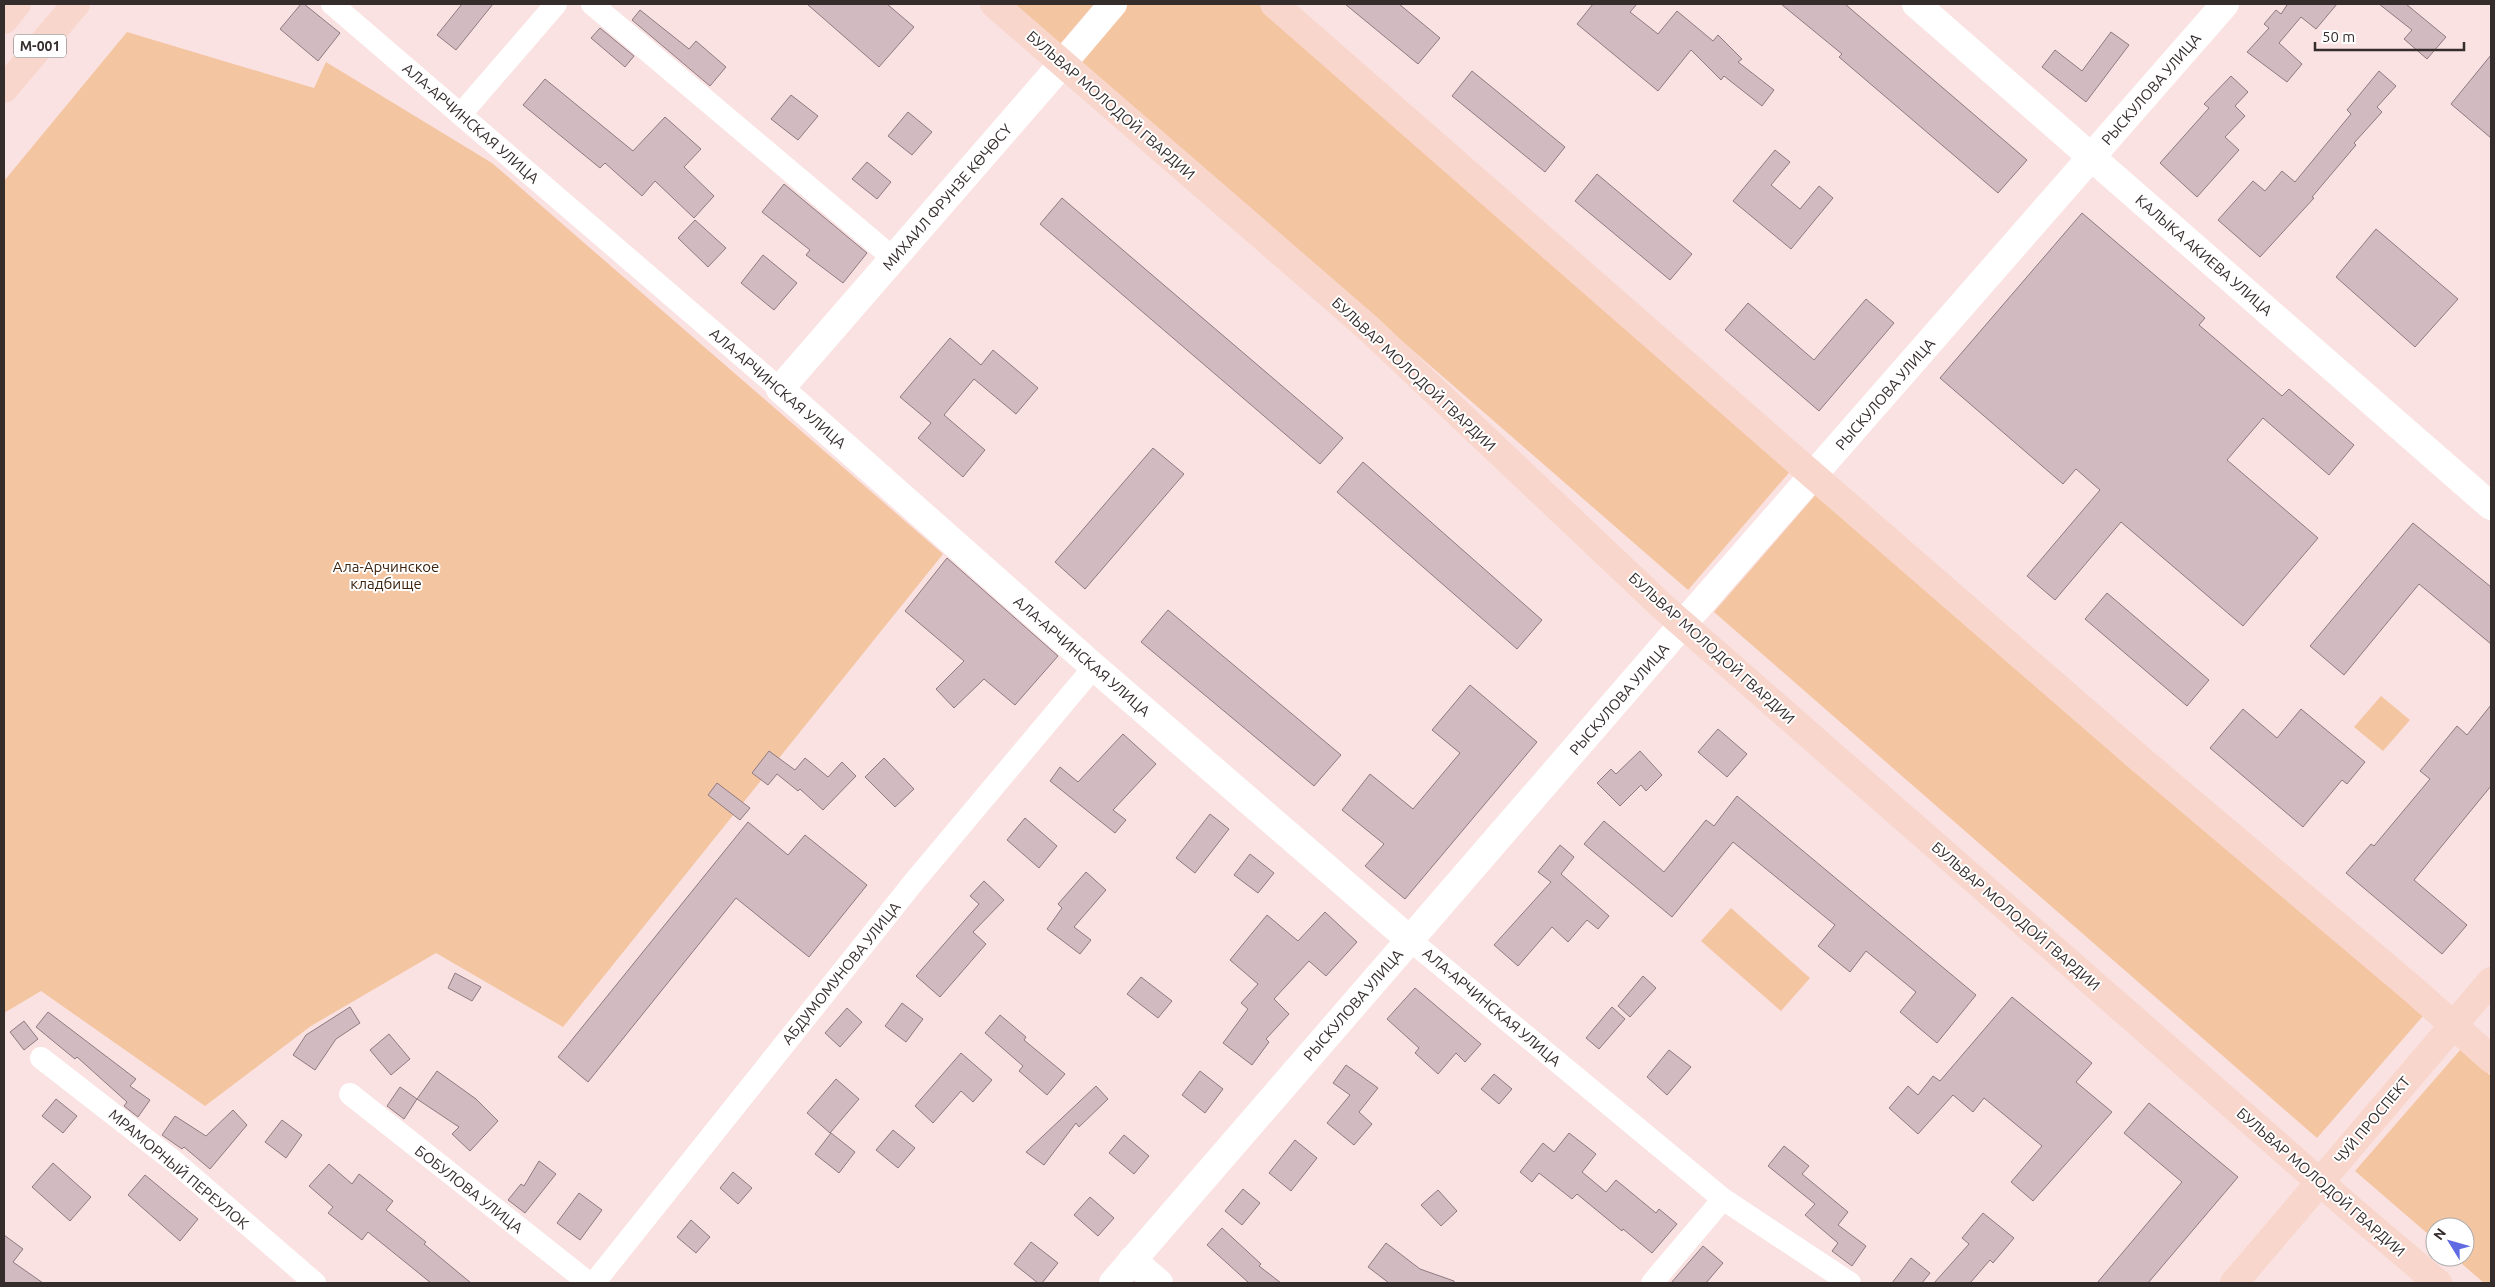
<svg xmlns="http://www.w3.org/2000/svg" width="2495" height="1287" viewBox="0 0 2495 1287" font-family="Ubuntu,sans-serif">
<rect width="100%" height="100%" fill="#fae2e2"/>
<path fill="#f4c5a1" d="M1014 4H1094L1060 44Z
M1128 4H1260L1793 468 1688 590 1079 60Z
M127 32 314 88 326 62 492 163 943 554 563 1027 436 953 311 1026 205 1106 41 991 4 1013V181Z
M1819 491 2423 1016 2317 1138 1714 612Z
M2381 696 2410 720 2383 751 2354 727Z
M1731 908 1810 978 1781 1011 1701 941Z
M2461 1049 2491 1076V1283H2484L2454 1257H2465V1227H2435V1240L2355 1171Z"/>
<path fill="#d1bbc1" stroke="#8e7a80" d="M301 4H304L340 33 318 61 280 29Z
M462 4H493L456 50 437 35Z
M807 4H887L914 27 879 67Z
M1345 4H1399L1440 38 1418 64Z
M1593 4H1637L1630 12 1658 34 1677 11 1713 41 1718 35 1742 59 1738 62 1774 90 1762 106 1724 76 1721 80 1691 50 1658 91 1577 24Z
M1781 4H1845L2027 160 1998 193 1839 57 1842 54Z
M2285 4H2337L2316 29 2301 17 2279 43 2302 64 2287 82 2247 52 2269 28 2264 24 2276 10 2281 14 2287 5Z
M2379 4H2406L2446 37 2427 59 2404 39 2412 30Z
M640 10 689 49 696 41 726 67 710 86 632 20Z
M600 28 634 56 625 67 591 38Z
M2111 32 2129 45 2086 102 2042 67 2055 50 2082 71Z
M2491 55V138L2451 104Z
M1472 71 1565 147 1545 172 1452 96Z
M2379 71 2396 86 2377 107 2382 112 2354 143 2356 145 2312 197 2314 198 2260 257 2218 220 2253 181 2265 191 2282 171 2295 182 2351 114 2347 110Z
M2231 76 2248 92 2235 106 2245 116 2225 137 2239 150 2197 197 2160 163 2209 108 2204 104Z
M545 79 633 151 665 117 701 149 684 167 714 196 694 218 655 181 642 196 605 163 600 168 523 105Z
M791 95 818 116 798 140 771 119Z
M908 112 932 132 912 155 888 136Z
M1775 150 1790 162 1771 185 1800 209 1819 186 1833 198 1791 249 1733 201Z
M867 162 891 182 877 199 852 179Z
M1597 174 1692 254 1670 280 1575 201Z
M784 184 867 253 843 283 806 255 810 250 762 212Z
M1062 198 1343 438 1320 464 1040 224Z
M2082 213 2205 318 2199 325 2282 396 2289 389 2354 445 2329 475 2263 418 2227 460 2318 538 2243 626 2121 522 2055 600 2027 576 2100 490 2076 469 2063 484 1940 378Z
M695 220 726 248 708 267 678 238Z
M2376 229 2458 299 2415 347 2336 277Z
M763 255 797 283 774 310 741 283Z
M1866 299 1894 323 1819 411 1725 330 1748 303 1814 360Z
M950 338 981 365 993 350 1038 388 1016 414 974 379 944 415 985 450 963 477 918 438 931 423 900 397Z
M1153 448 1184 474 1085 589 1055 562Z
M1363 462 1542 620 1517 649 1337 492Z
M2413 523 2491 587V644L2419 584 2344 675 2310 646Z
M947 558 1058 656 1015 705 984 679 954 708 936 689 964 661 905 611Z
M2107 593 2209 680 2187 706 2085 619Z
M1168 610 1341 755 1314 786 1141 642Z
M1470 685 1537 742 1405 899 1365 866 1384 844 1342 810 1370 774 1413 809 1460 753 1432 730Z
M2491 705V786L2414 880 2467 925 2442 954 2346 873 2371 844 2374 846 2430 779 2420 771 2457 726 2467 735Z
M2243 709 2277 738 2301 709 2365 762 2347 784 2342 780 2303 827 2210 748Z
M1718 729 1747 754 1727 777 1698 752Z
M1123 734 1156 764 1113 810 1126 820 1115 833 1050 781 1060 767 1078 782Z
M769 751 795 770 805 758 828 777 842 762 856 776 823 810 800 789 798 791 777 774 768 785 752 773Z
M1640 751 1662 775 1646 791 1641 785 1620 806 1597 783 1611 769 1616 774Z
M884 758 914 789 895 807 865 777Z
M717 783 750 808 740 820 708 795Z
M1737 796 1976 995 1937 1043 1900 1012 1916 992 1866 951 1850 972 1818 946 1835 925 1733 842 1672 917 1584 844 1604 821 1664 872 1706 820 1714 826Z
M1210 814 1229 829 1195 873 1176 858Z
M1025 818 1057 846 1039 868 1007 840Z
M748 822 788 855 805 835 867 885 809 957 736 898 588 1082 558 1057Z
M1560 845 1574 857 1561 874 1609 916 1598 929 1587 920 1568 942 1552 927 1518 966 1494 945 1551 882 1538 872Z
M1250 854 1274 873 1258 893 1234 875Z
M1086 872 1106 890 1074 927 1091 940 1080 954 1047 929 1062 908 1058 904Z
M984 881 1004 900 973 932 986 944 940 997 916 976 979 904 970 896Z
M1325 912 1357 942 1326 976 1309 961 1274 999 1289 1014 1266 1039 1269 1042 1252 1065 1223 1043 1248 1009 1241 1003 1258 984 1230 960 1267 915 1298 941Z
M455 973 481 987 472 1001 448 988Z
M1643 976 1656 988 1630 1017 1618 1006Z
M1141 977 1172 1001 1158 1018 1127 994Z
M1415 988 1481 1044 1465 1062 1456 1053 1438 1074 1415 1053 1419 1048 1387 1019Z
M2012 997 2092 1063 2076 1082 2112 1112 2033 1201 2011 1182 2042 1146 1984 1098 1973 1112 1953 1095 1918 1134 1889 1108 1908 1086 1918 1095 1933 1076 1940 1081Z
M902 1003 923 1019 906 1042 885 1026Z
M350 1007 360 1023 336 1039 315 1070 293 1055 306 1035Z
M1612 1007 1625 1019 1599 1049 1586 1038Z
M847 1008 862 1022 840 1047 825 1033Z
M48 1012 136 1079 130 1086 150 1100 138 1117 124 1106 127 1102 77 1057 75 1059 36 1027Z
M1000 1015 1026 1037 1024 1040 1065 1074 1047 1095 1019 1071 1023 1066 985 1033Z
M24 1021 38 1039 24 1050 10 1032Z
M389 1034 410 1059 391 1075 370 1050Z
M1669 1050 1691 1067 1667 1095 1647 1077Z
M961 1053 992 1080 973 1102 961 1091 933 1123 915 1106Z
M1346 1065 1378 1088 1359 1112 1372 1124 1354 1145 1327 1123 1350 1095 1333 1083Z
M437 1071 476 1099 498 1121 470 1151 452 1134 459 1127 417 1099Z
M1200 1071 1223 1089 1205 1113 1182 1095Z
M1494 1074 1512 1089 1499 1104 1481 1089Z
M836 1079 859 1099 830 1133 807 1113Z
M1096 1086 1108 1099 1079 1127 1076 1123 1044 1165 1026 1152Z
M400 1087 417 1099 404 1119 387 1106Z
M56 1099 77 1116 63 1133 42 1116Z
M2149 1103 2238 1177 2148 1283H2097L2182 1182 2124 1133Z
M233 1110 247 1125 210 1169 184 1147 182 1149 162 1135 175 1116 206 1136Z
M282 1120 302 1135 286 1158 265 1142Z
M893 1130 915 1148 898 1168 876 1150Z
M831 1133 855 1152 839 1173 815 1154Z
M1569 1133 1596 1154 1582 1172 1606 1192 1616 1180 1656 1213 1659 1209 1677 1224 1652 1253 1623 1229 1622 1231 1577 1194 1572 1199 1539 1173 1532 1182 1520 1172 1543 1143 1554 1152Z
M1124 1135 1149 1156 1134 1174 1109 1153Z
M1295 1140 1317 1158 1291 1191 1269 1173Z
M1784 1146 1809 1166 1802 1174 1848 1212 1838 1225 1866 1246 1852 1266 1832 1251 1838 1243 1805 1215 1815 1204 1768 1166Z
M539 1161 556 1174 525 1213 508 1200 521 1184 524 1186Z
M53 1163 91 1197 70 1221 32 1187Z
M329 1164 352 1184 359 1174 393 1201 386 1210 426 1242 424 1244 471 1283H431L368 1232 362 1240 328 1213 333 1207 309 1186Z
M733 1172 752 1188 738 1204 720 1188Z
M145 1175 198 1219 180 1241 128 1195Z
M1243 1189 1260 1203 1242 1225 1225 1211Z
M1438 1190 1457 1211 1441 1226 1421 1205Z
M579 1193 602 1210 580 1240 557 1223Z
M1090 1197 1114 1218 1098 1236 1074 1215Z
M1983 1213 2014 1238 1993 1263 1990 1260 1970 1283H1934L1969 1244 1962 1238Z
M691 1220 710 1237 696 1253 677 1237Z
M1222 1228 1261 1264 1259 1266 1281 1283H1249L1207 1245Z
M4 1235 23 1249 13 1262 43 1283H4Z
M1031 1242 1058 1263 1042 1283H1038L1014 1264Z
M1386 1243 1420 1269 1454 1281V1283H1389L1368 1267Z
M1703 1246 1723 1263 1706 1283H1671Z
M1911 1258 1930 1273 1922 1283H1892Z"/>
<g fill="none" stroke-linecap="round" stroke-linejoin="round">
<path stroke="#fff" stroke-width="22" d="M332 4 780 389
M592 4 893 258
M461 114 556 4
M1410 940 1723 1199 1850 1283
M41 1058 176 1163 315 1283
M350 1094 589 1283
M594 1283 913 883 1094 667
M1652 1283 1723 1199"/>
<path stroke="#fff" stroke-width="28" d="M1916 4 2491 506
M1063 63 780 389 1094 667 1410 940
M1683 624 2225 4
M1132 1260 1159 1283"/>
<path stroke="#fff" stroke-width="28" d="M1063 63 1113 4
M1113 1283 1683 624"/>
<path stroke="#f8d6cb" stroke-width="28" d="M994 4 1366 326 1663 607 2345 1204 2438 1283
M1274 4 1792 457 2139 758 2415 991 2491 1059
M4 20 17 4
M4 89 76 4
M2234 1283 2491 981"/>
</g>
<g text-anchor="middle" dominant-baseline="central" stroke-width="4" stroke-linejoin="round" paint-order="stroke">
<rect fill="#fff" stroke="#726b6b" stroke-width="1" x="14" y="34.5" width="52" height="23" rx="4"/>
<g font-size="14" font-weight="bold" fill="#352c2c">
<text x="40" y="46">М-001</text>
</g>
<g font-size="15" fill="#352c2c" stroke="#fff">
<text transform="translate(2151 89) rotate(-49)">РЫСКУЛОВА УЛИЦА</text>
<text transform="translate(1111 105) rotate(41)">БУЛЬВАР МОЛОДОЙ ГВАРДИИ</text>
<text transform="translate(471 123) rotate(41)">АЛА-АРЧИНСКАЯ УЛИЦА</text>
<text transform="translate(947 197) rotate(-49)">МИХАИЛ ФРУНЗЕ КӨЧӨСҮ</text>
<text transform="translate(2204 255) rotate(41)">КАЛЫКА АКИЕВА УЛИЦА</text>
<text transform="translate(1414 374) rotate(43)">БУЛЬВАР МОЛОДОЙ ГВАРДИИ</text>
<text transform="translate(778 388) rotate(41)">АЛА-АРЧИНСКАЯ УЛИЦА</text>
<text transform="translate(1885 394) rotate(-49)">РЫСКУЛОВА УЛИЦА</text>
<text transform="translate(1712 648) rotate(42)">БУЛЬВАР МОЛОДОЙ ГВАРДИИ</text>
<text transform="translate(1082 656) rotate(41)">АЛА-АРЧИНСКАЯ УЛИЦА</text>
<text transform="translate(1619 699) rotate(-49)">РЫСКУЛОВА УЛИЦА</text>
<text transform="translate(2016 916) rotate(41)">БУЛЬВАР МОЛОДОЙ ГВАРДИИ</text>
<text transform="translate(841 973) rotate(-51)">АБДУМОМУНОВА УЛИЦА</text>
<text transform="translate(1353 1005) rotate(-49)">РЫСКУЛОВА УЛИЦА</text>
<text transform="translate(1492 1007) rotate(40)">АЛА-АРЧИНСКАЯ УЛИЦА</text>
<text transform="translate(2372 1120) rotate(-50)">ЧУЙ ПРОСПЕКТ</text>
<text transform="translate(179 1169) rotate(40)">МРАМОРНЫЙ ПЕРЕУЛОК</text>
<text transform="translate(2321 1182) rotate(41)">БУЛЬВАР МОЛОДОЙ ГВАРДИИ</text>
<text transform="translate(469 1189) rotate(38)">БОБУЛОВА УЛИЦА</text>
</g>
<g font-size="15" fill="#3c230e" stroke="#fff">
<text x="386" y="566">Ала-Арчинское<tspan x="386" dy="17">кладбище</tspan></text>
</g>
</g>
<rect width="2495" height="1287" fill="none" stroke="#352c2c" stroke-width="10"/>
<g transform="translate(2450 1242) rotate(307)"><circle r="24" fill="#ffffff" stroke="#aeabab"/>
<path d="M0-4L9 19L0 12L-9 19Z" fill="#606ae2"/>
<text y="-8" font-size="14" font-weight="bold" text-anchor="middle" fill="#352c2c">N</text>
</g>
<path d="M2315 42v8h149v-8" fill="none" stroke="#352c2c" stroke-width="2.5"/>
<text x="2322" y="42" font-size="15" fill="#352c2c" stroke="#ffffff" stroke-width="4" paint-order="stroke">50 m</text>
</svg>
